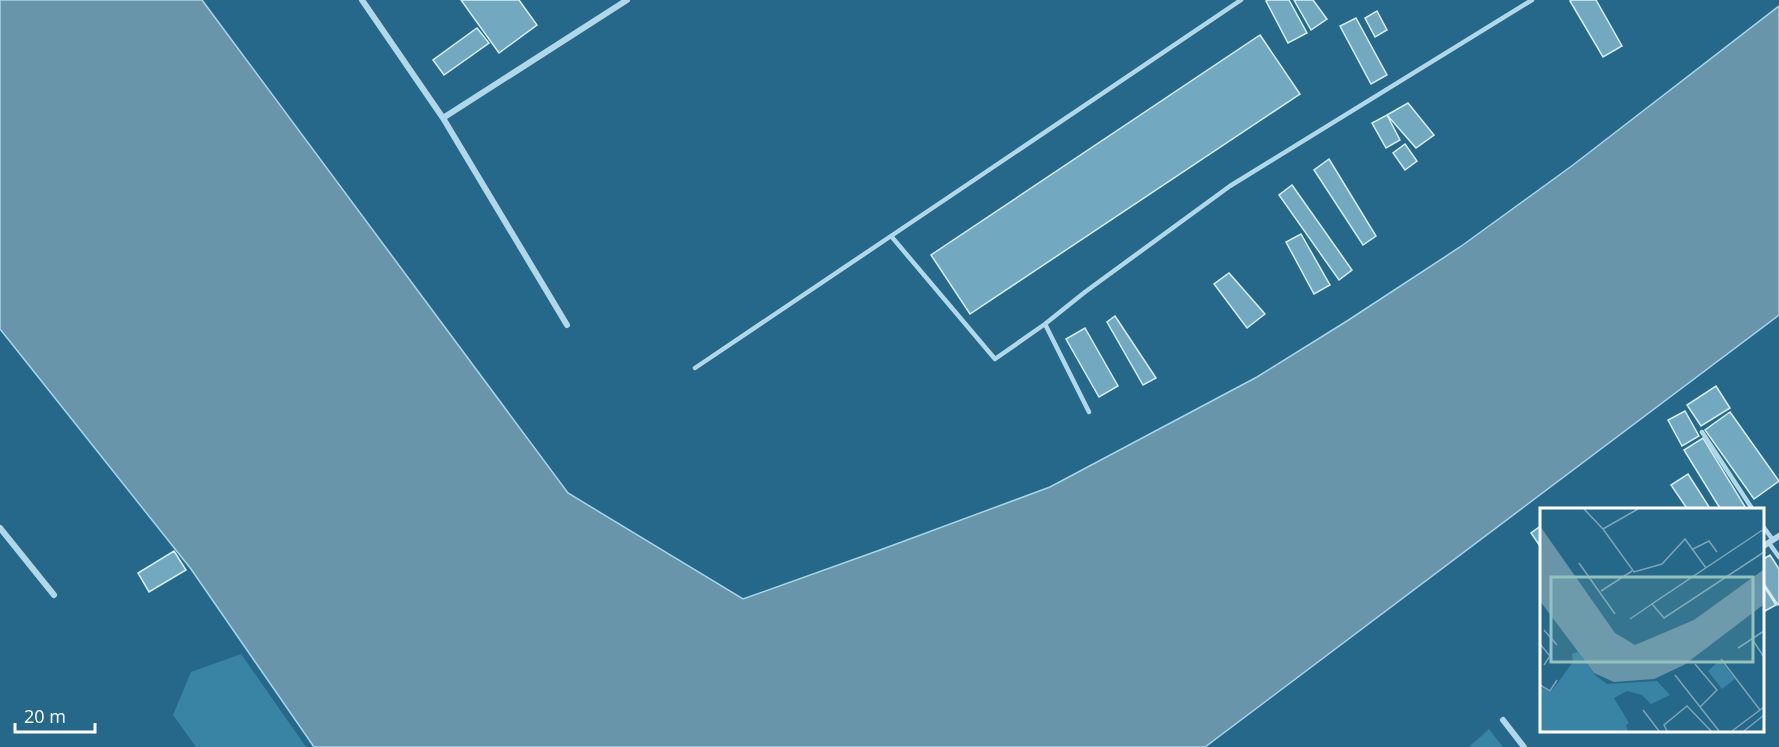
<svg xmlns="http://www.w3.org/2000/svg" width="1779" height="747" viewBox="0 0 1779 747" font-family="'Open Sans',sans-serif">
<rect width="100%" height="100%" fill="#256889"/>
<path fill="#3984a5" d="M241 654 306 747H196L173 715 191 672Z
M1489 729 1503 747H1469Z"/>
<path fill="#6895aa" stroke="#a5d6ea" stroke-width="1.5" d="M0 0H202L568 493 743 599 880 550 1050 487 1257 377 1347 321 1460 247 1573 165 1779 6V315L1205 747H314L191 569 0 329Z"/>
<path fill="#72a8c0" stroke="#d5edf7" stroke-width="1.5" d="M461 0H519L537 25 499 53Z
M1268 0H1289L1307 33 1288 43 1266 1Z
M1294 0H1313L1327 19 1311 30Z
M1572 0H1596L1622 46 1603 57 1570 1Z
M1377 11 1387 30 1375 37 1365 18Z
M1356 18 1387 75 1371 84 1340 26Z
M477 28 489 43 444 75 433 60Z
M1260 35 1300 94 970 314 931 255Z
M1408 103 1434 135 1416 148 1387 115Z
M1387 115 1400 140 1386 148 1372 123Z
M1405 144 1417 161 1405 170 1393 153Z
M1329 159 1376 236 1363 245 1314 170Z
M1292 185 1352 270 1339 280 1279 195Z
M1301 234 1330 285 1314 294 1286 242Z
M1229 273 1265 314 1247 328 1214 284Z
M1115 316 1156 378 1143 385 1107 322Z
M1085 328 1118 386 1099 397 1066 339Z
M1716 386 1730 408 1701 426 1687 405Z
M1685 411 1699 436 1682 446 1668 420Z
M1730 412 1779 481 1754 499 1705 430Z
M1703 438 1747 510H1721L1684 450Z
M1688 474 1711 510H1688L1671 485Z
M1542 525V549L1531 533Z
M174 551 186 570 149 592 138 573Z
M1770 555 1779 569V604L1778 605 1762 581V560Z
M1762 583 1776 605 1765 611 1762 607Z"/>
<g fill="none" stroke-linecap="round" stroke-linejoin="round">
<path stroke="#b1d8e9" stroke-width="4.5" d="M1241 0 891 236 995 359 1045 324 1085 292 1230 186 1532 0
M1045 324 1089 412
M695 368 891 236
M1702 432 1753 510
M1762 525 1773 540
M1769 543 1779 557"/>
<path stroke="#b1d8e9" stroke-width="6" d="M362 0 443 118 567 325
M443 118 627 0
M0 528 54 595
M1762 547 1779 536
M1503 720 1524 747"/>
</g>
<g transform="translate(1540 508)">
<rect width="224" height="224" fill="#256889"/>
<path d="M38 144 55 167 67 176 117 173 130 187 111 196 102 187 87 183 74 190 89 215 86 217 88 223H0V179L11 184 33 154 32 146ZM180 152 195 171 182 181 168 163Z" fill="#3984a5"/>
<path d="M0 18 75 125 95 137 154 112 223 62V97L144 157 114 171 74 174 54 165 0 93Z" fill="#6895aa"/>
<path fill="none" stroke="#7ca4b8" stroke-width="1.5" d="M44 1 63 21 98 1M63 21 94 64 122 56 145 31 166 60M224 21 112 96 124 110 224 44M153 41 169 33 177 44M39 55 75 106M61 83 92 63M90 111 112 96M4 122 17 137M212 131 224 149M0 136 10 148 4 157M198 140 224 123M181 151 220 202M155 156 177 182 160 199M135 167 179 223M0 177 10 183 17 172M103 202 119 223M127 223 124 217 147 198 171 223M192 223 224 199M204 223 224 207"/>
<path fill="#93c1be" fill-opacity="0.15" stroke="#93c1be" stroke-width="3" d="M11 69H213V154H11Z"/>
<rect width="224" height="224" fill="none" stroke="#fff" stroke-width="3"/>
</g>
<path d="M15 723v9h80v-9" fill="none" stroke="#ffffff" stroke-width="3"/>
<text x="24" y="723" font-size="18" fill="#ffffff" stroke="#256889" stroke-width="4.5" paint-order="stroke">20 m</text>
</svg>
